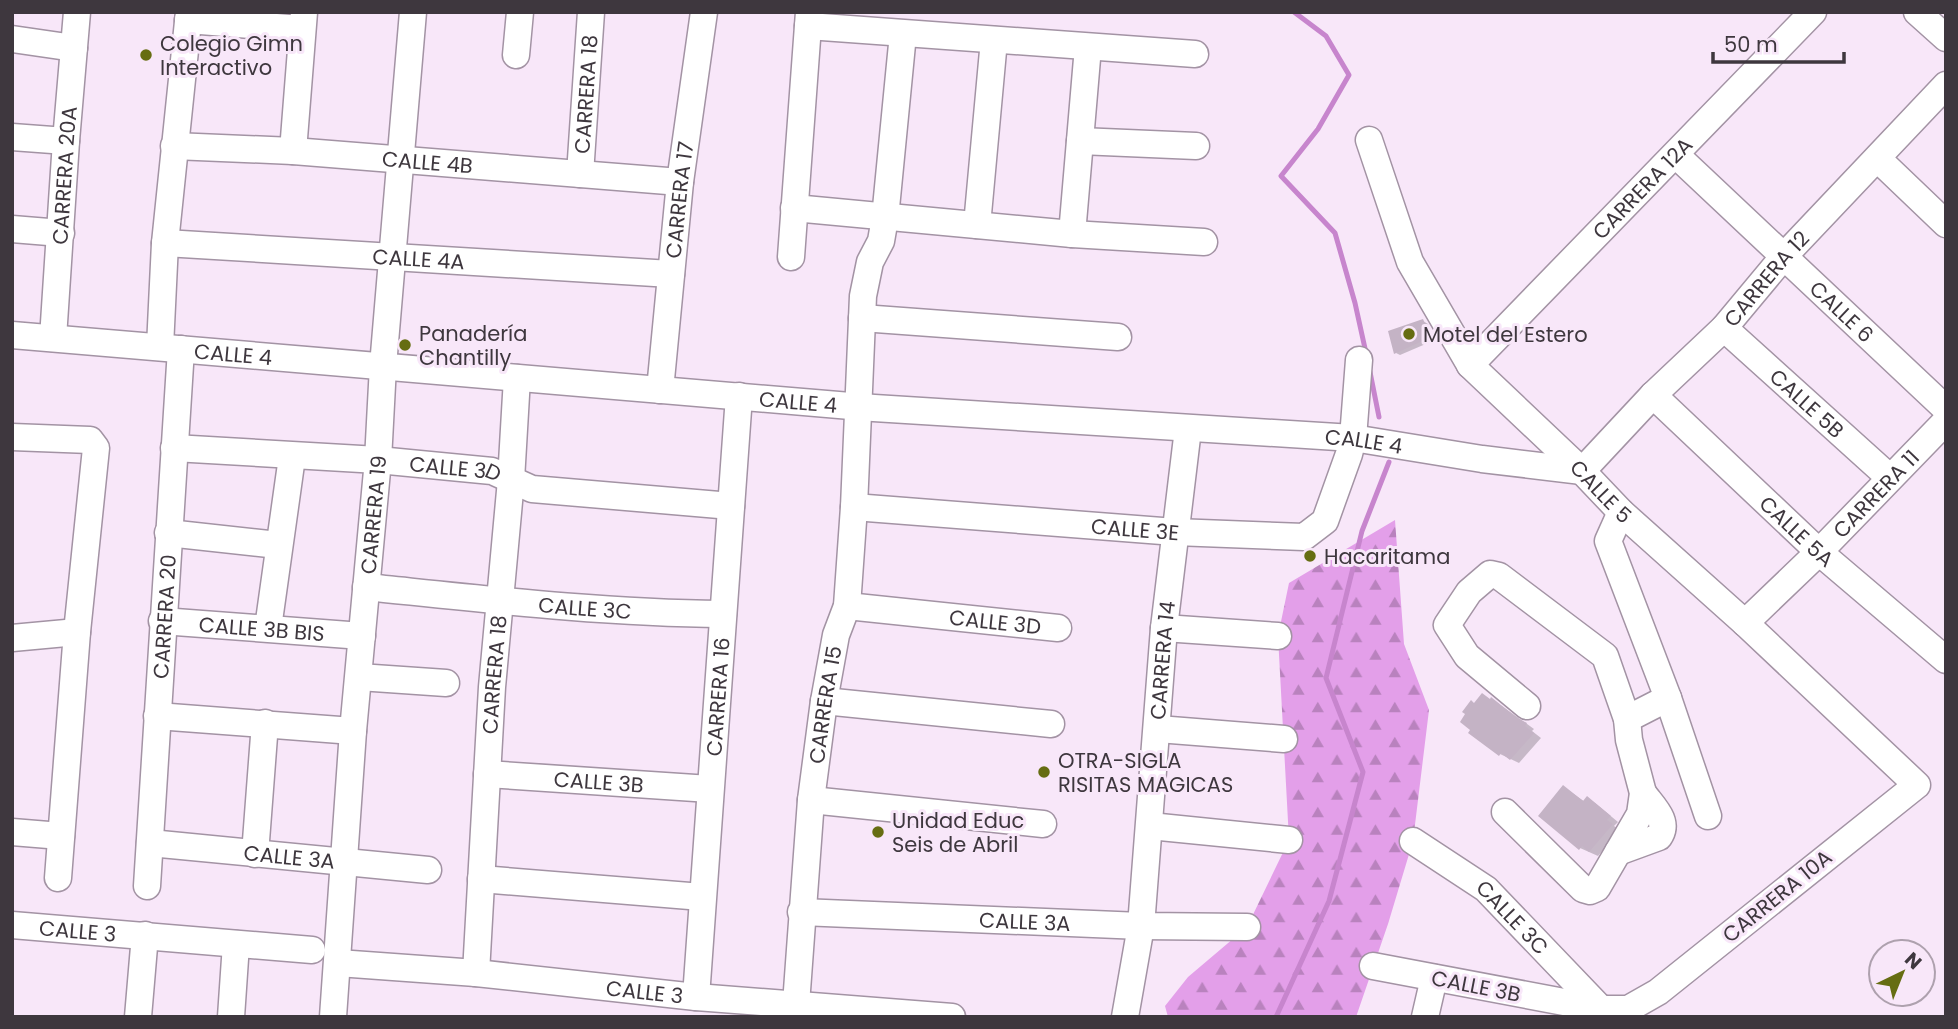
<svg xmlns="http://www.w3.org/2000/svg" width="1958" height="1029" viewBox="0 0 1958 1029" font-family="Poppins,sans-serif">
<defs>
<pattern id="forest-firs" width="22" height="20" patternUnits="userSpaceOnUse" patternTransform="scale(1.75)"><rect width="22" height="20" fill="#e39fe9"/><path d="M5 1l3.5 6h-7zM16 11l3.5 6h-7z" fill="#b982be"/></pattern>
</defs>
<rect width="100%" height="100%" fill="#f8e7f9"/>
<path fill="url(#forest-firs)" d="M1395 520 1404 644 1429 710 1413 841 1388 924 1356 1017H1168L1165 1006 1188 977 1247 927 1289 840 1278 636 1289 583Z"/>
<path fill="#0003" d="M1423 321 1428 324 1435 340 1400 355 1396 353Z
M1492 699 1534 729 1532 731 1541 738 1519 763 1500 754 1468 714 1475 704Z
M1564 787 1585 802 1595 803 1618 822 1614 826 1620 830 1598 856 1580 848Z"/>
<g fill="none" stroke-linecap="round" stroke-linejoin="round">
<path stroke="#c785cd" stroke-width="5" d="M1294 12 1326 36 1349 75 1318 129 1281 176 1335 233 1355 303 1366 353
M1370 372 1379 417
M1276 1017 1329 901 1363 772 1326 678 1362 531 1389 462"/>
</g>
<path fill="#c4b3c5" d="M1423 319 1431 337 1394 354 1388 331Z
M1482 693 1490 699 1491 697 1517 718 1527 723 1525 726 1534 733 1510 760 1501 753 1499 756 1468 733 1470 730 1460 722 1465 714 1462 712 1471 700 1474 703Z
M1563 785 1583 801 1587 796 1611 816 1607 820 1613 824 1589 852 1582 846 1579 850 1538 816Z"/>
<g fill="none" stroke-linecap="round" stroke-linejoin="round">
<g stroke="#a393a4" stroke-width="29">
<g id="minor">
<path d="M1917 12 1946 38"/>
<path d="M188 20 302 29"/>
<path d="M808 26 1195 54"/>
<path d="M12 39 74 48"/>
<path d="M516 55 520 12"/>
<path d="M12 137 66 141"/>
<path id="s1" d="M1369 140 1410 262 1470 365 1582 471 1621 512 1745 623 1917 785 1658 992 1628 1009H1601L1373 966"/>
<path d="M1080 141 1196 146"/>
<path id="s2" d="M174 146 293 151 680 182"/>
<path d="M293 151 304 12"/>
<path id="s3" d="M1676 155 1946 409"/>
<path d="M1878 159 1946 224"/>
<path id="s4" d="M580 174 591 12"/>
<path d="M794 208 1072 234 1204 242"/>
<path d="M977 225 994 40"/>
<path d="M12 229 61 233"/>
<path d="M1072 234 1088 47"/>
<path id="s5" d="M165 243 671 274"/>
<path d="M791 257 809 12"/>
<path d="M862 318 1118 337"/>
<path id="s6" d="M1724 328 1889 477"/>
<path id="s7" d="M12 335 874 408 1353 438 1482 459 1582 471 1653 395 1724 328 1784 256 1946 85"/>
<path id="s8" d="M53 338 66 141 77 12"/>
<path d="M160 347 165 243 189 12"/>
<path id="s9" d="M1470 365 1813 12"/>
<path id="s10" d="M660 390 680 182 704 12"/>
<path id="s11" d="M1653 395 1819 552 1946 660"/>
<path d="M12 437 90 440 96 448 77 632 58 878"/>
<path id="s12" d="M174 448 378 460 492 471 532 489 731 506"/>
<path id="s13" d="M854 507 1175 532 1304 537 1325 521 1349 454 1353 438 1359 360"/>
<path d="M1621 512 1608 541 1668 698 1627 719"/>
<path d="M168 533 278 545"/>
<path id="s14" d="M366 587C484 599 603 613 723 614"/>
<path id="s15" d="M847 606 1058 628"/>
<path id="s16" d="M162 621 362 636"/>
<path id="s17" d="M1745 623 1819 552 1946 421"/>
<path d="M268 628 292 457"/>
<path d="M1164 628 1278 636"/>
<path d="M12 638 77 632"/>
<path d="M359 677 446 683"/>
<path d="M1668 698 1708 816"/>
<path d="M824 701 1051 724"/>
<path d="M157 716 353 731"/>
<path d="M1158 729 1284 739"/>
<path id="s18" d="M487 774 710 789"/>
<path d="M811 800 1043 824"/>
<path d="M1505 812 1583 889 1590 891 1597 888 1640 814 1643 793 1629 740 1627 719 1605 656 1499 576 1490 574 1469 592 1447 625 1467 656 1527 706"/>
<path d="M1150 826 1289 840"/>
<path d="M12 832 61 836"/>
<path id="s19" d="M1413 841 1486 889 1601 1009 1600 1012"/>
<path id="s20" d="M150 843 428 870"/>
<path d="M1618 852 1659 837C1670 821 1653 807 1643 793"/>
<path d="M255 854 265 723"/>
<path d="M481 879 702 897"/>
<path id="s21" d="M147 886 181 349"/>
<path id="s22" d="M801 912 1141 926 1247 927"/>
<path id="s23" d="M12 925 312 950"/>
<path id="s24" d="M338 963 476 973 696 997 952 1017"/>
<path id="s25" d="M476 973 492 687 511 480 517 378"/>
<path id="s26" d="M696 997 739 396"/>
<path id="s27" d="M796 1004 811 800 824 701 836 635 847 606 854 507 863 296 870 262 881 241 885 218 903 34"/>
<path d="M138 1017 145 935"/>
<path d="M231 1017 236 944"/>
<path id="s28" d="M333 1017 353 731 378 460 383 366 413 12"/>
<path id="s29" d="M1125 1017 1141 926 1164 628 1188 429"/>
<path d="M1425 1017 1434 978"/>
</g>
</g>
<use href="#minor" stroke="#fff" stroke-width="26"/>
</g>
<g fill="#666d12" stroke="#f8e7f9" stroke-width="2.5">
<circle cx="146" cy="55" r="7"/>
<circle cx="1409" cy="334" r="7"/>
<circle cx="405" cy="345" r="7"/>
<circle cx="1310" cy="556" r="7"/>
<circle cx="1044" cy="772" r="7"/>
<circle cx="878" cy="832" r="7"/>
</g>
<g text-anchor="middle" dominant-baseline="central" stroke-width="6" stroke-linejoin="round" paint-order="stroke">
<g font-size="21" fill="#3e373e" stroke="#f8e7f9" text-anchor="start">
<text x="160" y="43">Colegio Gimn<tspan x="160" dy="24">Interactivo</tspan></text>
<text x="419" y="333">Panadería<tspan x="419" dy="24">Chantilly</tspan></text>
<text x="1423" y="334">Motel del Estero</text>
<text x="1324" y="556">Hacaritama</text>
<text x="1058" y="760">OTRA-SIGLA<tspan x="1058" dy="24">RISITAS MAGICAS</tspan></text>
<text x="892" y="820">Unidad Educ<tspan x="892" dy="24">Seis de Abril</tspan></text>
</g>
<g font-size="21" fill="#3e373e" stroke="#f8e7f9">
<text stroke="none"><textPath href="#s4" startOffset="80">CARRERA 18</textPath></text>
<text stroke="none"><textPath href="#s2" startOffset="254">CALLE 4B</textPath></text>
<text stroke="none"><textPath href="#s8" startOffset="163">CARRERA 20A</textPath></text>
<text stroke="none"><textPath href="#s9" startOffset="247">CARRERA 12A</textPath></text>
<text stroke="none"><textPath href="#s10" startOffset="191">CARRERA 17</textPath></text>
<text stroke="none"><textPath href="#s5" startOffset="254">CALLE 4A</textPath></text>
<text stroke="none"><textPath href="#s7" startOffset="1843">CARRERA 12</textPath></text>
<text stroke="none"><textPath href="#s3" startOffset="228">CALLE 6</textPath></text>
<text stroke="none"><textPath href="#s7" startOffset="222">CALLE 4</textPath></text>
<text stroke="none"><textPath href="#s7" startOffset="789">CALLE 4</textPath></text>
<text stroke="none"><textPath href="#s6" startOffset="112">CALLE 5B</textPath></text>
<text stroke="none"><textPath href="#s7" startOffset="1356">CALLE 4</textPath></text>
<text stroke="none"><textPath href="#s12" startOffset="282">CALLE 3D</textPath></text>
<text stroke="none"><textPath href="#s1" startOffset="430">CALLE 5</textPath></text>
<text stroke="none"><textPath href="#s17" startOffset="184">CARRERA 11</textPath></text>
<text stroke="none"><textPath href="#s28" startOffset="504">CARRERA 19</textPath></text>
<text stroke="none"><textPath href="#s13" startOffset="282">CALLE 3E</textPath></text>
<text stroke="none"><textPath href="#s11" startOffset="198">CALLE 5A</textPath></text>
<text stroke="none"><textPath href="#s14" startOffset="220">CALLE 3C</textPath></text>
<text stroke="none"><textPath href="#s21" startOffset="270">CARRERA 20</textPath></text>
<text stroke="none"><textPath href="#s15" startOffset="149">CALLE 3D</textPath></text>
<text stroke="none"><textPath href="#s16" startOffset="100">CALLE 3B BIS</textPath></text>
<text stroke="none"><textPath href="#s29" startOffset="359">CARRERA 14</textPath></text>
<text stroke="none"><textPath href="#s25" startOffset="299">CARRERA 18</textPath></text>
<text stroke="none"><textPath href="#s26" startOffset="301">CARRERA 16</textPath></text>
<text stroke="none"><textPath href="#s27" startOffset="301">CARRERA 15</textPath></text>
<text stroke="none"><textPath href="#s18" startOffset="112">CALLE 3B</textPath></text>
<text stroke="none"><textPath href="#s20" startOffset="140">CALLE 3A</textPath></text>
<text transform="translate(1777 896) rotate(-39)">CARRERA 10A</text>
<text stroke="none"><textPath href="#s19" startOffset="126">CALLE 3C</textPath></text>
<text stroke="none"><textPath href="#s22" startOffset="224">CALLE 3A</textPath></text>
<text stroke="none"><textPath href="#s23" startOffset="66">CALLE 3</textPath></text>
<text transform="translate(1476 986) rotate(11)">CALLE 3B</text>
<text stroke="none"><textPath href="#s24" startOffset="308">CALLE 3</textPath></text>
</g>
</g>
<rect width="1958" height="1029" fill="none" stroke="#3e373e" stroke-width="28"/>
<g transform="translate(1902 973) rotate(43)"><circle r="33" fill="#f8e7f9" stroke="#aea1ae" stroke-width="2"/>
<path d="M0-5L12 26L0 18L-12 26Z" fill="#666d12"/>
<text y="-10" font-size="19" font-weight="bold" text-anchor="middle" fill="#3e373e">N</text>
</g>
<path d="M1713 52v10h131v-10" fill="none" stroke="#3e373e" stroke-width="3.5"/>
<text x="1724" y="52" font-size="21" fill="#3e373e" stroke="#f8e7f9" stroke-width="5" paint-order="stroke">50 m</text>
</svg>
